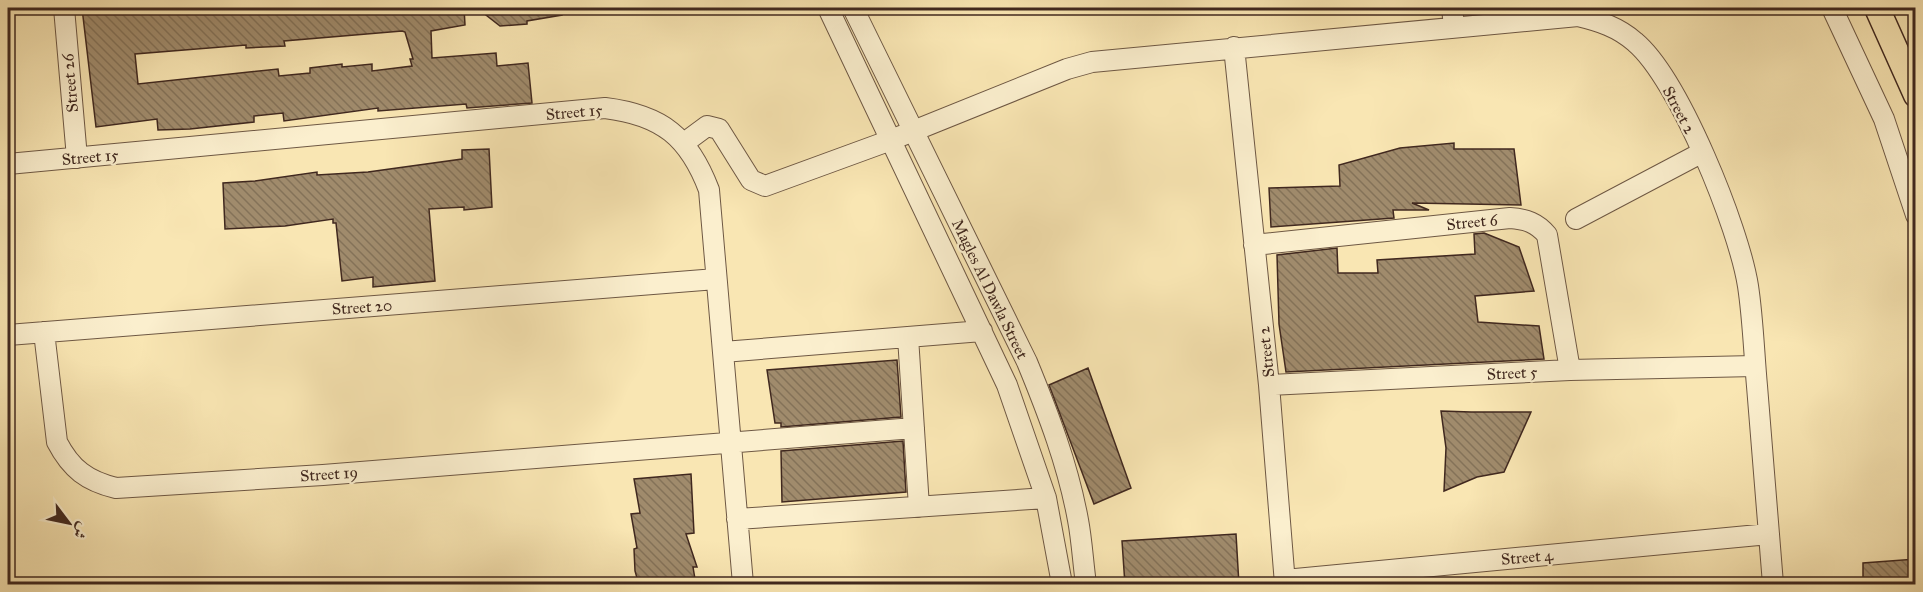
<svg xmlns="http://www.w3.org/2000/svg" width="1923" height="592" viewBox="0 0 1923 592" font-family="'IM FELL Great Primer',Amiri,serif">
<defs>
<pattern id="building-back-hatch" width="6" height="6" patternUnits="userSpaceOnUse" patternTransform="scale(1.5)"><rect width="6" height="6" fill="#a08b6c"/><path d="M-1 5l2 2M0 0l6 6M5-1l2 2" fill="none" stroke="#847258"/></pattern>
</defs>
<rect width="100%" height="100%" fill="#f9e6b3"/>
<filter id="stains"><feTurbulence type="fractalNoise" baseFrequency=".00333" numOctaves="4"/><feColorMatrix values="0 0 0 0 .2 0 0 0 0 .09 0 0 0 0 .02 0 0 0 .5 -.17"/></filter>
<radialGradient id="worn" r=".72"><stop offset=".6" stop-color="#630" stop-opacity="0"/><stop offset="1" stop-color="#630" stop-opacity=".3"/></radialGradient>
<path fill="url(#building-back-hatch)" stroke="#40281f" stroke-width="1.5" fill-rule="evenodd" d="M82 8H464L465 25 431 31 432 58 496 53 497 66 528 63 532 103 467 108 466 104 378 111V108L284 121 283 113 254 116V122L190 129 158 130 157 119 96 127ZM402 31 405 32 413 59H410L412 66 372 71V64L342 67V64L310 68V73L279 76 278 69 138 84 135 54 246 45V48L285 46 284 41Z
M477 8H562V15L527 21V24L500 26Z
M1454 143V149H1514L1521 205 1412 203 1429 210H1393L1394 218 1271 227 1269 188 1340 186 1339 165 1400 148Z
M489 149 492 207 464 210V207L429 209 435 281 373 287V277L342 281 336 223H333V219L285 226 225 229 223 183 255 181 317 172V175L368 172 462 159V150Z
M1484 233 1519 247 1534 291 1475 296 1478 322 1539 326 1544 359 1286 372 1279 324 1277 255 1337 248 1338 273H1378L1377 260 1475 254 1474 234Z
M897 360 901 417 781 427V423H775L767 370Z
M1088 368 1131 488 1094 504 1049 385Z
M1441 411 1471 412H1531L1504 472 1477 477 1444 491 1446 448Z
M903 441 906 492 782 502 781 451Z
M691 474 694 533 686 534 697 567H693L696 585H639L635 571 634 549 637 548 631 514 640 513 634 479Z
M1236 534 1239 585H1125L1122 541Z
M1916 559V578L1863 584V563Z"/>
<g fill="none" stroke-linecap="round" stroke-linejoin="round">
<g stroke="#6e5844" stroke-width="22">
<path id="minor" d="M64 8 77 158
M828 8 1007 385 1046 498 1062 584
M853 8 1027 362C1048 413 1068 465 1078 520 1082 541 1083 563 1086 584
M1452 8 1454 27
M1832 8 1884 119 1916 215
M1234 47 1269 385 1285 584
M684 143 707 126 719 129 751 180 765 186 891 140 1067 69 1092 62 1578 16C1599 21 1618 27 1635 42 1679 79 1739 228 1748 286 1753 319 1754 353 1757 386 1762 452 1768 518 1773 584
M8 164 605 108C662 115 689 137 709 190L743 584
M1576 219 1701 153
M1254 245 1510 218C1526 219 1537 223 1547 235L1570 370
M44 332 57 442C71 469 87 481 116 488L323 475 914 428
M8 335 716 279
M908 337 919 507
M723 352 982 331
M1269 385 1570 370 1755 366
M737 519 1046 498
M1285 580 1769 534"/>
</g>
<g stroke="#40281f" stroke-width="27">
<path id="major" d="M1877 8 1916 95"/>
</g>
<use href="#minor" stroke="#fbefce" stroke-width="20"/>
<use href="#major" stroke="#f9e6b3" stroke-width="24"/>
</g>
<g text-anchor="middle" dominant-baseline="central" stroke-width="4.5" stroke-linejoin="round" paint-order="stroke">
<g font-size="16" fill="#40281f" stroke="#fbefce">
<text transform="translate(70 83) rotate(-95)">Street 26</text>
<text transform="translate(1679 110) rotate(62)">Street 2</text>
<text transform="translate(574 112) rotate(-5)">Street 15</text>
<text transform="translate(90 157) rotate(-5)">Street 15</text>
<text transform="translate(1472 222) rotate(-6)">Street 6</text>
<text transform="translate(990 289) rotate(64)">Magles Al Dawla Street</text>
<text transform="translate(362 307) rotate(-4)">Street 20</text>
<text transform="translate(1266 352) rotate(-96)">Street 2</text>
<text transform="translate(1512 373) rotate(-3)">Street 5</text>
<text transform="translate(329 474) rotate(-4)">Street 19</text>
<text transform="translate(1527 557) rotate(-5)">Street 4</text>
</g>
</g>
<rect width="1923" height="592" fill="none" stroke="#f9e6b3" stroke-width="30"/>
<rect x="9" y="9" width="1905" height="574" fill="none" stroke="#40281f" stroke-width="3"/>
<rect x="15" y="15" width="1893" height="562" fill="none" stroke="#40281f" stroke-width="1.5"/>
<g transform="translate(69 523) rotate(122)" stroke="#fbefce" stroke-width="4.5" paint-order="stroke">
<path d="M0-4.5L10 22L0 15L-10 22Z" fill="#40281f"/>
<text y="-9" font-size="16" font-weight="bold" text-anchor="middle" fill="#40281f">ش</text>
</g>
<rect width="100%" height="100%" filter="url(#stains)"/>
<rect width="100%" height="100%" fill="url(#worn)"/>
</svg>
